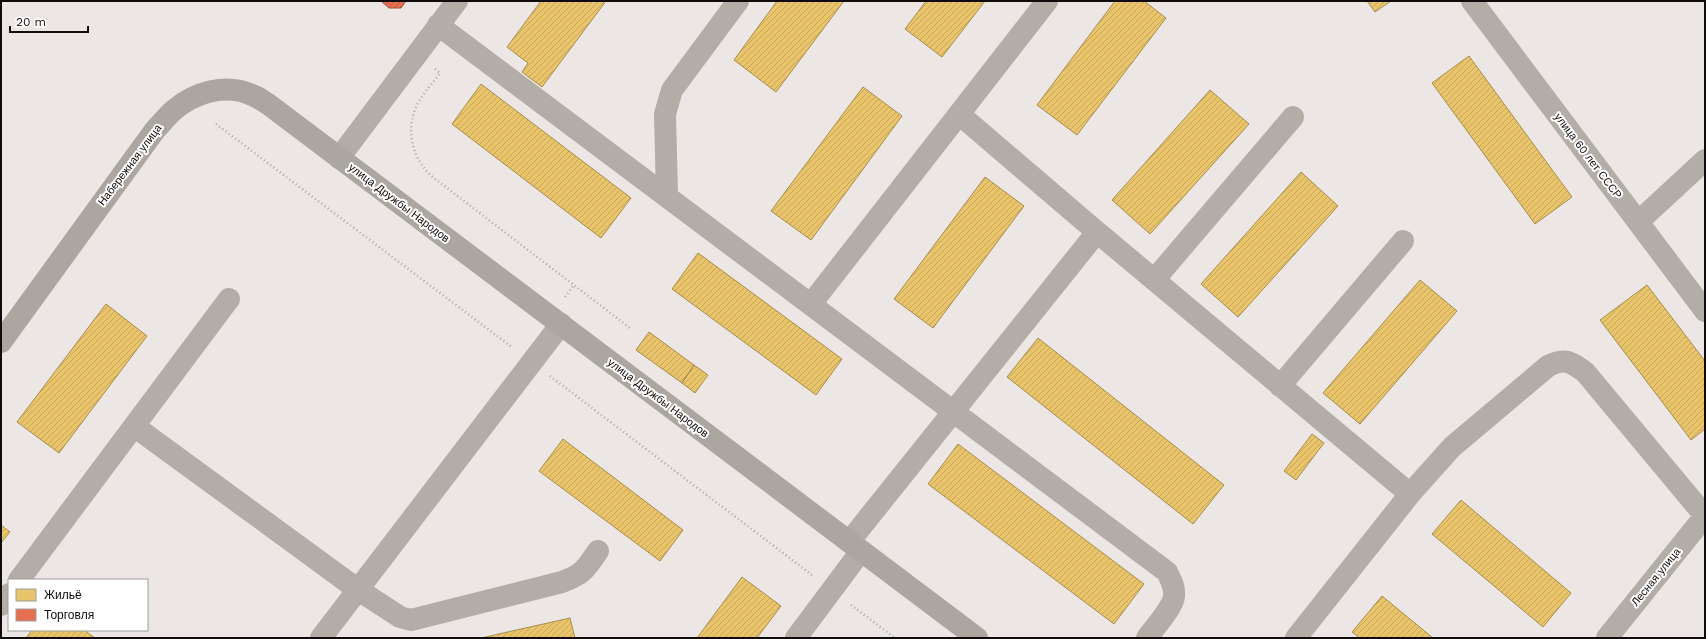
<svg xmlns="http://www.w3.org/2000/svg" width="1706" height="639" viewBox="0 0 1706 639" font-family="'Work Sans',sans-serif">
<defs>
<pattern id="homes-hatch" width="6" height="6" patternUnits="userSpaceOnUse"><rect width="6" height="6" fill="#e9c46a"/><path d="M-1 1l2-2M0 6l6-6M5 7l2-2" fill="none" stroke="#c7a75b"/></pattern>
<pattern id="shops-hatch" width="6" height="6" patternUnits="userSpaceOnUse"><rect width="6" height="6" fill="#e76f51"/><path d="M-1 1l2-2M0 6l6-6M5 7l2-2" fill="none" stroke="#ba5a41"/></pattern>
</defs>
<rect width="100%" height="100%" fill="#ece7e4"/>
<path fill="url(#homes-hatch)" stroke="#a88d4e" d="M541 1H606L542 87 522 72 528 63 507 47Z
M777 1H844L776 92 734 60Z
M926 1H985L942 57 905 29Z
M1115 1H1144L1166 18 1077 135 1037 105Z
M1367 1H1391L1375 12Z
M1469 56 1572 197 1535 224 1432 83Z
M481 84 631 198 601 238 452 124Z
M863 87 902 116 811 240 771 211Z
M1210 90 1249 124 1150 234 1112 200Z
M1301 172 1338 206 1238 317 1201 284Z
M985 177 1024 206 933 328 894 299Z
M698 253 842 359 816 395 672 289Z
M1420 280 1457 311 1360 424 1323 393Z
M1647 285 1705 361V429L1691 440 1600 320Z
M106 304 147 336 59 453 17 422Z
M649 332 694 365 682 383 636 350Z
M1038 338 1224 485 1193 524 1007 377Z
M694 365 708 375 695 393 682 383Z
M1312 434 1324 443 1296 480 1284 471Z
M563 439 683 530 660 561 539 471Z
M958 444 1144 584 1114 624 928 484Z
M1461 500 1571 593 1543 627 1432 534Z
M1 525 10 532 1 543Z
M742 577 781 606 757 638H697Z
M1382 596 1433 638H1360L1352 632Z
M570 618 575 638H481Z
M32 630H84L95 638H26Z"/>
<path fill="url(#shops-hatch)" stroke="#a6513c" d="M381 1H406L401 8H389Z"/>
<g fill="none" stroke-linecap="round" stroke-linejoin="round">
<path stroke="#aca7a4" stroke-width="2.5" stroke-dasharray="1 3" stroke-linecap="butt" d="M435 69 440 73C433 83 424 92 418 103 405 128 411 155 430 175L630 328
M216 124 513 348
M565 297 574 285
M550 376 812 575
M851 605 895 638"/>
<path stroke="#b3ada8" stroke-width="22" d="M1472 1 1705 311
M438 25 1167 572C1171 580 1175 587 1174 596 1173 608 1154 628 1147 638
M959 114 1097 232
M339 158 457 1
M667 196 665 114 672 90 738 1
M1638 222 1705 160
M1154 280 1293 117
M811 304 1047 1
M1280 386 1403 241
M134 426 357 589 400 617 411 620 562 582C583 574 585 570 598 551
M849 542 1097 232 1410 494
M19 580 229 299
M1 605 9 594
M321 638 561 324
M796 638 861 551
M1296 638 1410 494 1452 447 1548 366C1565 358 1570 361 1585 372L1705 516
M1607 638 1705 516"/>
<path stroke="#aba6a0" stroke-width="22" d="M1 342 155 130C161 124 167 116 174 110 195 92 226 83 252 95 258 97 263 101 268 104L977 638"/>
</g>
<g text-anchor="middle" dominant-baseline="central" stroke-width="4" stroke-linejoin="round" paint-order="stroke">
<g font-size="11" fill="#100c0b" stroke="#fff">
<text transform="translate(1588 156) rotate(53)">улица 60 лет СССР</text>
<text transform="translate(130 165) rotate(-53)">Набережная улица</text>
<text transform="translate(399 203) rotate(37)">улица Дружбы Народов</text>
<text transform="translate(658 398) rotate(37)">улица Дружбы Народов</text>
<text transform="translate(1656 577) rotate(-51)">Лесная улица</text>
</g>
</g>
<rect width="1706" height="639" fill="none" stroke="#100c0b" stroke-width="4"/>
<rect x="8" y="579" width="140" height="52" fill="#ffffff" stroke="#9f9e9d"/>
<rect x="16" y="589" width="20" height="12" fill="#e9c46a" stroke="#9f9e9d"/>
<text x="44" y="599" font-size="12" fill="#100c0b">Жильё</text>
<rect x="16" y="609" width="20" height="12" fill="#e76f51" stroke="#9f9e9d"/>
<text x="44" y="619" font-size="12" fill="#100c0b">Торговля</text>
<path d="M10 26v6h78v-6" fill="none" stroke="#100c0b" stroke-width="2"/>
<text x="16" y="26" font-size="12" fill="#100c0b" stroke="#ffffff" stroke-width="3" paint-order="stroke">20 m</text>
</svg>
